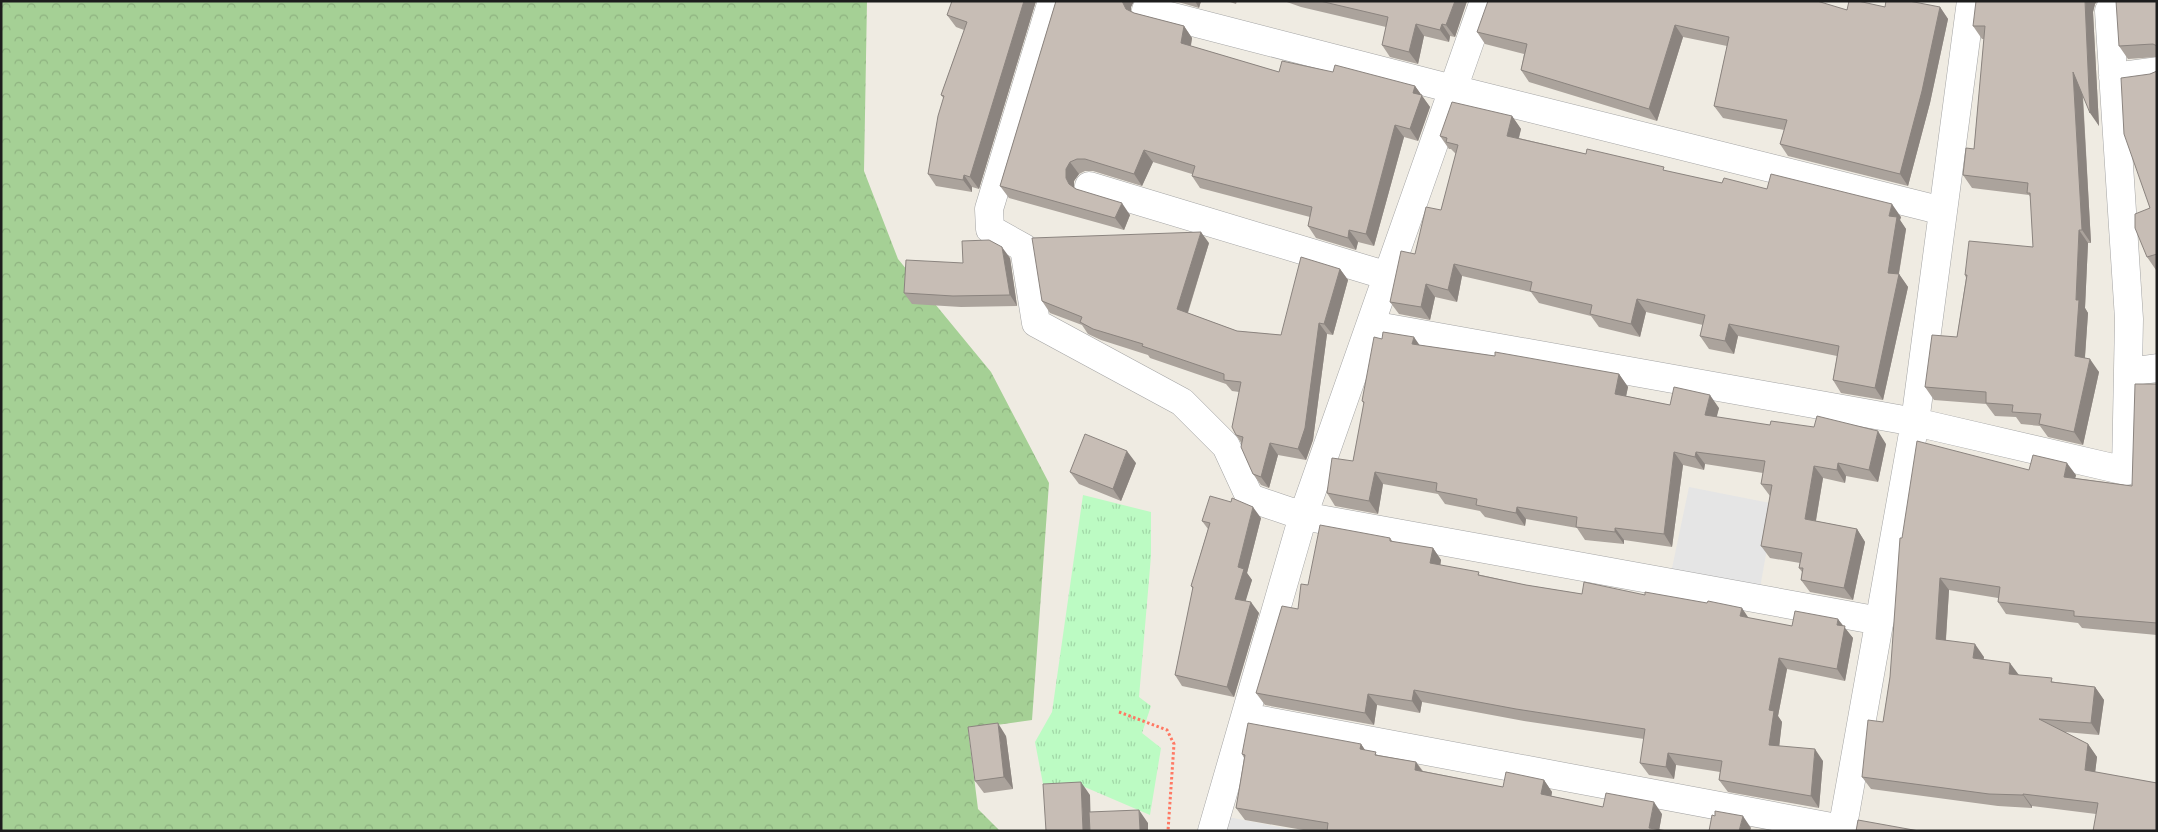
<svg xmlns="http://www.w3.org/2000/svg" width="2158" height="832" viewBox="0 0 2158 832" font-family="Mulish,sans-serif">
<defs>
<pattern id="forest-crowns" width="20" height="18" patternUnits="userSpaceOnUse" patternTransform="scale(1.25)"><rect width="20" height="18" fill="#a5d095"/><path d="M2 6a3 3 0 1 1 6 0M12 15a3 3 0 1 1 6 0" fill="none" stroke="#8eb280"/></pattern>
<pattern id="park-tufts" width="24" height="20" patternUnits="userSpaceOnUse" patternTransform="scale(1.25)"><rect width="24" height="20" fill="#bcfbc3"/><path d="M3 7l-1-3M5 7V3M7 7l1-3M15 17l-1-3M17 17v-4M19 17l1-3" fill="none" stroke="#a1d7a7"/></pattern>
</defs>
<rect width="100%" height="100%" fill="#efebe2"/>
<path fill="url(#forest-crowns)" d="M1 1H867L864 171 898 259 991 372 1049 483 1032 720 968 729 978 809 1000 831H1Z"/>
<path fill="url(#park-tufts)" d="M1083 495 1151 512V556L1139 697 1151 706 1142 733 1161 748 1150 815 1080 785 1043 784 1035 742 1052 712Z"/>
<path fill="#e5e5e5" d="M1689 487 1775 504 1760 588 1671 573Z
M1228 817 1300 831H1224Z"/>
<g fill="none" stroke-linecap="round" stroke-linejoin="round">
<g stroke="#a4a4a4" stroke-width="29">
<path id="street" d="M1052 1 989 209 990 229 1024 248 1036 323 1182 402 1226 446 1250 498 1303 516 1880 621
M1146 10 1453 89 1943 211
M2113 77 2157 71
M1089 186 1388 276
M1371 325 1915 422 2126 471 2129 319 2109 11
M2128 372 2157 368
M1245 717 1842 829
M1212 831 1303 516 1484 1
M1842 831 1915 422 1971 1"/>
</g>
<path stroke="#ff7863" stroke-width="3" stroke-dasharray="2.5 2.5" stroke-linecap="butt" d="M1119 712 1167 730 1174 744 1168 831"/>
<use href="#street" stroke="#fff" stroke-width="28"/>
</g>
<path fill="#aba39c" d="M1036 1 979 189 972 187V192L936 186 928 174 944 99 941 95 964 30 956 27 947 15Z
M1056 1H1134L1131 7V11L1134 13 1184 26 1192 38 1191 46 1279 72H1333L1415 86 1430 107 1418 141 1404 137 1374 246 1358 242 1356 250 1316 238 1308 226 1310 217 1200 188 1192 176V174L1153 162 1142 186 1093 171H1085L1079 174 1074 181V188L1130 215 1124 230 1009 198 1000 186Z
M1175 1H1201L1199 8Z
M1227 1H1237L1236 4Z
M1284 1H1467L1455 37 1450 36 1449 42 1424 36 1418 64 1390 57 1382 45 1386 27 1301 7Z
M2157 1V57L2128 59 2119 46Z
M2095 4 2093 12 2099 126 2083 95 2091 243H2088L2085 308 2088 313 2085 358 2099 372 2083 445 2048 437 2040 426 2021 424 2016 417 1995 416 1986 404 1934 400 1925 387 1957 337 1966 278 1965 275 2033 247 2031 198 2029 195 1972 188 1963 175 1974 149 1984 39H1982L1973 26Z
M1885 7H1940L1948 19 1930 103 1908 186 1788 156 1780 144 1784 130 1723 118 1714 106 1727 46 1683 37 1657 121 1529 82 1521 70 1524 54 1485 44 1477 32Z
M2157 71V270H2156L2147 257 2150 208V74Z
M1512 116 1521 129 1519 138 1586 154 1722 183 1767 189 1901 217 1900 220 1906 229 1899 274 1908 287 1883 400 1841 393 1833 380 1837 356 1738 336 1734 354 1709 349 1700 336 1703 325 1646 312 1640 337 1599 327 1591 316 1539 303 1531 292 1462 276 1457 302 1435 297 1430 320 1399 314 1390 302 1415 254 1441 210 1456 154 1451 149H1449L1440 136Z
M1209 243 1188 313 1237 331 1281 335 1340 269 1348 280 1333 335 1327 334 1313 440 1306 460 1278 455 1269 488 1261 485 1253 474 1242 444 1236 435 1239 392 1232 391 1226 384 1150 358 1148 355 1101 340 1088 334 1082 325 1050 313 1042 301Z
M1010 258 1017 306 961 307 912 304 904 293 963 263Z
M1419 345 1619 374 1628 387 1626 396 1670 405 1719 408 1716 417 1886 444 1878 482 1846 476 1845 483 1823 478 1816 521 1857 529 1865 542 1853 600 1810 592 1801 580 1802 572 1799 568 1800 563 1770 558 1761 546 1770 496 1761 484 1763 473 1705 464 1704 470 1683 465 1672 547 1624 540V544L1585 540 1577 528 1526 519 1525 526 1485 517 1480 511 1445 504 1438 494 1383 484 1378 514 1335 506 1327 493 1353 461 1364 404 1362 401Z
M2157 384V635L2082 628 2078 623 2006 614 1998 602V598L1949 590 1946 640 1984 657 1983 659 2019 675 2055 682 2095 687 2104 700 2099 735 2065 732 2088 744 2097 757 2095 772 2157 783 2096 814 2032 806V808L1998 806 1871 789 1862 777 1883 722 1890 677 1902 538 2029 470 2076 475 2075 478 2132 486Z
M1136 463 1121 501 1079 484 1070 472Z
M1261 518 1247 573 1252 580 1245 601 1259 613 1234 697 1182 686 1175 675 1193 589 1191 586 1208 529 1202 521Z
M1390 538 1393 542 1433 548 1441 560 1440 565 1481 575 1526 585 1582 594 1748 618 1792 626H1843L1853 638 1845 681 1787 669 1778 716 1782 722 1779 746 1823 761 1819 808 1728 792 1719 780 1720 772 1676 765 1674 779 1649 775 1640 763 1644 739 1524 721 1422 702 1420 713 1377 705 1374 725 1265 705 1256 693 1298 609Z
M1006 736 1013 789 984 793 975 781Z
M1361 744 1365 750 1378 755 1416 762 1423 771 1503 787 1544 780 1552 792 1551 796 1603 807 1662 814 1659 830 1667 831H1309L1245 820 1236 808 1244 758 1242 754Z"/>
<path fill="#8b847f" d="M1024 1H1036L979 189 970 177Z
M1122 1H1134L1131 7V14L1126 9Z
M1195 1H1201L1199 8Z
M1455 1H1467L1455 37 1446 25Z
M2085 1H2098L2095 4 2093 12 2099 126 2090 113Z
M1940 7 1948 19 1930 103 1908 186 1900 174Z
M1416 24 1424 36 1418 64 1409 52Z
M1442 24 1450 36 1449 42 1440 30Z
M1675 25 1683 37 1657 121 1649 109Z
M1184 26 1192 38 1189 55 1181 43Z
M2073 72 2082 85 2091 243 2082 230Z
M1415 86 1430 107 1418 141 1410 129 1413 93Z
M1512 116 1521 129 1516 148 1507 136Z
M1395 125 1404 137 1374 246 1366 234Z
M1144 150 1153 162 1142 186 1134 174Z
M1070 162 1079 174 1074 181V190L1069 184 1066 178V169Z
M964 175 972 187V192L963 180Z
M1122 203 1130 215 1124 230 1115 218Z
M1892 204 1901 217 1900 220 1906 229 1898 278 1899 274 1908 287 1883 400 1875 388 1888 273 1889 216Z
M1349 230 1358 242 1356 250 1348 238Z
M2079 230 2088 243 2085 308 2088 313 2084 369 2075 356 2076 300Z
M1201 232 1209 243 1185 321 1177 309Z
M1002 247 1010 258 1017 306 1010 295Z
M1454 264 1462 276 1457 302 1448 290Z
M1340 269 1348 280 1333 335 1324 324Z
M1426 284 1435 297 1430 320 1421 307Z
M1637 299 1646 312 1640 337 1631 324Z
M1319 323 1327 334 1313 440 1306 460 1298 449Z
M1729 324 1738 336 1734 354 1725 341Z
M1414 337 1423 350 1412 344Z
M2090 359 2099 372 2083 445 2074 432Z
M1619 374 1628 387 1624 406 1615 394Z
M1710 395 1719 408 1714 428 1705 415Z
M1878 431 1886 444 1878 482 1869 470Z
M1270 443 1278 455 1269 488 1261 477Z
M1127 451 1136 463 1121 501 1113 489Z
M1674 452 1683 465 1672 547 1664 534Z
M1696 452 1705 464 1704 470 1695 457Z
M1838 463 1846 476 1845 483 1837 470Z
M2067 463 2076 475 2073 489 2064 477Z
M1814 466 1823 478 1814 531 1805 519Z
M1375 472 1383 484 1378 514 1369 501Z
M1253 507 1261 518 1247 573 1252 580 1243 610 1235 599 1238 567Z
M1517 507 1526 519 1525 526 1516 513Z
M1615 528 1624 540V544L1615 532Z
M1857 529 1865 542 1853 600 1844 588Z
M1433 548 1441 560 1439 575 1430 563Z
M1940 578 1949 590 1945 651 1936 639Z
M1251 602 1259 613 1234 697 1227 687Z
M1742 608 1750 620 1740 616Z
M1838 619 1853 638 1845 681 1837 669V625Z
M1975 644 1984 657 1982 670 1973 658Z
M1779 658 1787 669 1778 716 1782 722 1778 757 1769 745V710Z
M2010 663 2019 675 2009 674Z
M2095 687 2104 700 2099 735 2091 723Z
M1414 690 1422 702 1420 713 1412 701Z
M1368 694 1377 705 1374 725 1365 713Z
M998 723 1006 736 1013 789 1004 777Z
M1361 744 1369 756 1360 749Z
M2088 744 2097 757 2094 782 2085 770Z
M1815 749 1823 761 1819 808 1811 796Z
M1668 753 1676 765 1674 779 1666 767Z
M1416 762 1424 774 1415 770Z
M1544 780 1552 792 1550 806 1541 794Z
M1081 782 1090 795 1091 831H1083Z
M2023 794 2032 806V808L2023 795Z
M1654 802 1662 814 1659 831 1649 828Z
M1139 810 1148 823V831H1140Z
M1743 816 1751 828 1750 831H1739Z"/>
<path fill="#c7bdb5" stroke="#8b847f" d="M952 1H1024L970 177 964 175 963 180 928 174 938 116 944 96 941 95 967 22 947 15Z
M1056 1H1122L1126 9 1134 13 1184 26 1181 43 1279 72 1282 61 1333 72 1335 65 1415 86 1413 93 1422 95 1410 129 1395 125 1366 234 1349 230 1348 238 1308 226 1312 207 1192 176 1195 166 1144 150 1134 174 1085 159H1077L1070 162 1066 169V178L1069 184 1076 189 1122 203 1115 218 1000 186Z
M1320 1H1455L1446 25 1442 24 1440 30 1416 24 1409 52 1382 45 1388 17Z
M1488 1H1817L1847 10 1849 1H1858L1885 7 1886 1H1909L1940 7 1922 91 1900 174 1780 144 1787 120 1714 106 1729 37 1675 25 1649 109 1521 70 1527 44 1477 32Z
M1976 1H2085L2090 113 2073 72 2082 230H2079L2076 300H2079L2075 356 2090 359 2074 432 2039 424 2041 414 2012 412 2013 405 1986 403V392L1925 387 1932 335 1957 337 1967 275H1965L1969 241 2033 247 2030 193H2027L2028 183 1963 175 1966 148 1974 149 1985 26H1973Z
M2116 1H2157V46L2153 44 2119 46Z
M2157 71V254L2147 257 2135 228V214L2150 208 2124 134 2121 78 2150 74Z
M1452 102 1512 116 1507 136 1586 154 1587 149 1664 167 1663 170 1722 183 1724 178 1767 189 1771 174 1892 204 1889 216 1897 217 1888 273 1899 274 1875 388 1833 380 1839 346 1729 324 1725 341 1700 336 1705 315 1637 299 1631 324 1590 314 1592 305 1530 291 1532 282 1454 264 1448 290 1426 284 1421 307 1390 302 1401 251 1415 254 1426 207 1441 210 1458 145 1446 142 1447 138 1440 136Z
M1201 232 1177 309 1237 331 1281 335 1301 257 1340 269 1324 324 1319 323 1305 428 1298 449 1270 443 1261 477 1253 474 1241 447 1243 437 1236 435 1232 427 1241 382 1224 380V374L1142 346 1143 344 1093 329 1080 322 1082 317 1042 301 1032 238Z
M989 240 1002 247 1010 295 953 296 904 293 906 260 963 263 962 241Z
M1383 332 1414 337 1412 344 1495 356V352L1619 374 1615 394 1670 405 1674 387 1710 395 1705 415 1770 425 1771 421 1814 427 1817 416 1878 431 1869 470 1838 463 1837 470 1814 466 1805 519 1857 529 1844 588 1801 580 1803 568H1799L1802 553 1761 546 1772 485 1761 484 1765 461 1696 452 1695 457 1674 452 1664 534 1615 528V532L1576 527 1577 517 1517 507 1516 513 1476 505 1477 499 1436 491 1437 483 1375 472 1369 501 1327 493 1332 458 1353 461 1364 402 1362 401 1374 337 1382 339Z
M2135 384H2157V623L2074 616V611L1998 602 2000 587 1940 578 1936 639 1975 644 1973 658 2010 663 2009 674 2052 678 2051 682 2095 687 2091 723 2039 719 2088 744 2085 770 2157 783V831H2093L2098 803 2023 794V795L1989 794 1862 777 1868 720 1883 722 1890 677 1900 538H1902L1917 441 2029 470 2033 455 2067 463 2064 477 2132 486Z
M1085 434 1127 451 1113 489 1070 472Z
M1210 496 1231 502 1232 498 1253 507 1238 567 1244 569 1235 599 1251 602 1227 687 1175 675 1193 587 1191 586 1210 523 1202 521Z
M1320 525 1390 538V541L1433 548 1430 563 1479 572 1478 575 1526 585 1582 594 1584 582 1645 595V592L1707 603 1708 601 1742 608 1740 616 1792 626 1795 611 1838 619 1837 625 1845 626 1837 669 1779 658 1769 710 1774 711 1769 745 1815 749 1811 796 1719 780 1722 761 1668 753 1666 767 1640 763 1645 729 1516 709 1414 690 1412 701 1368 694 1365 713 1256 693 1282 606 1298 609 1301 584 1308 585Z
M998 723 1004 777 975 781 968 727Z
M1248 723 1361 744 1360 749 1376 752 1375 755 1416 762 1415 770 1503 787 1506 772 1544 780 1541 794 1603 807 1606 793 1654 802 1649 828 1667 831H1327L1328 823 1236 808 1245 755 1242 754Z
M1081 782 1083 831H1046L1043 784Z
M1139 810 1140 831H1090L1089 812Z
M1715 811 1743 816 1739 831H1709L1712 815 1715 816Z
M1858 820 1919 831H1856Z"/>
<rect width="2158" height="832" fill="none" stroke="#1d1d1d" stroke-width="5"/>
</svg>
